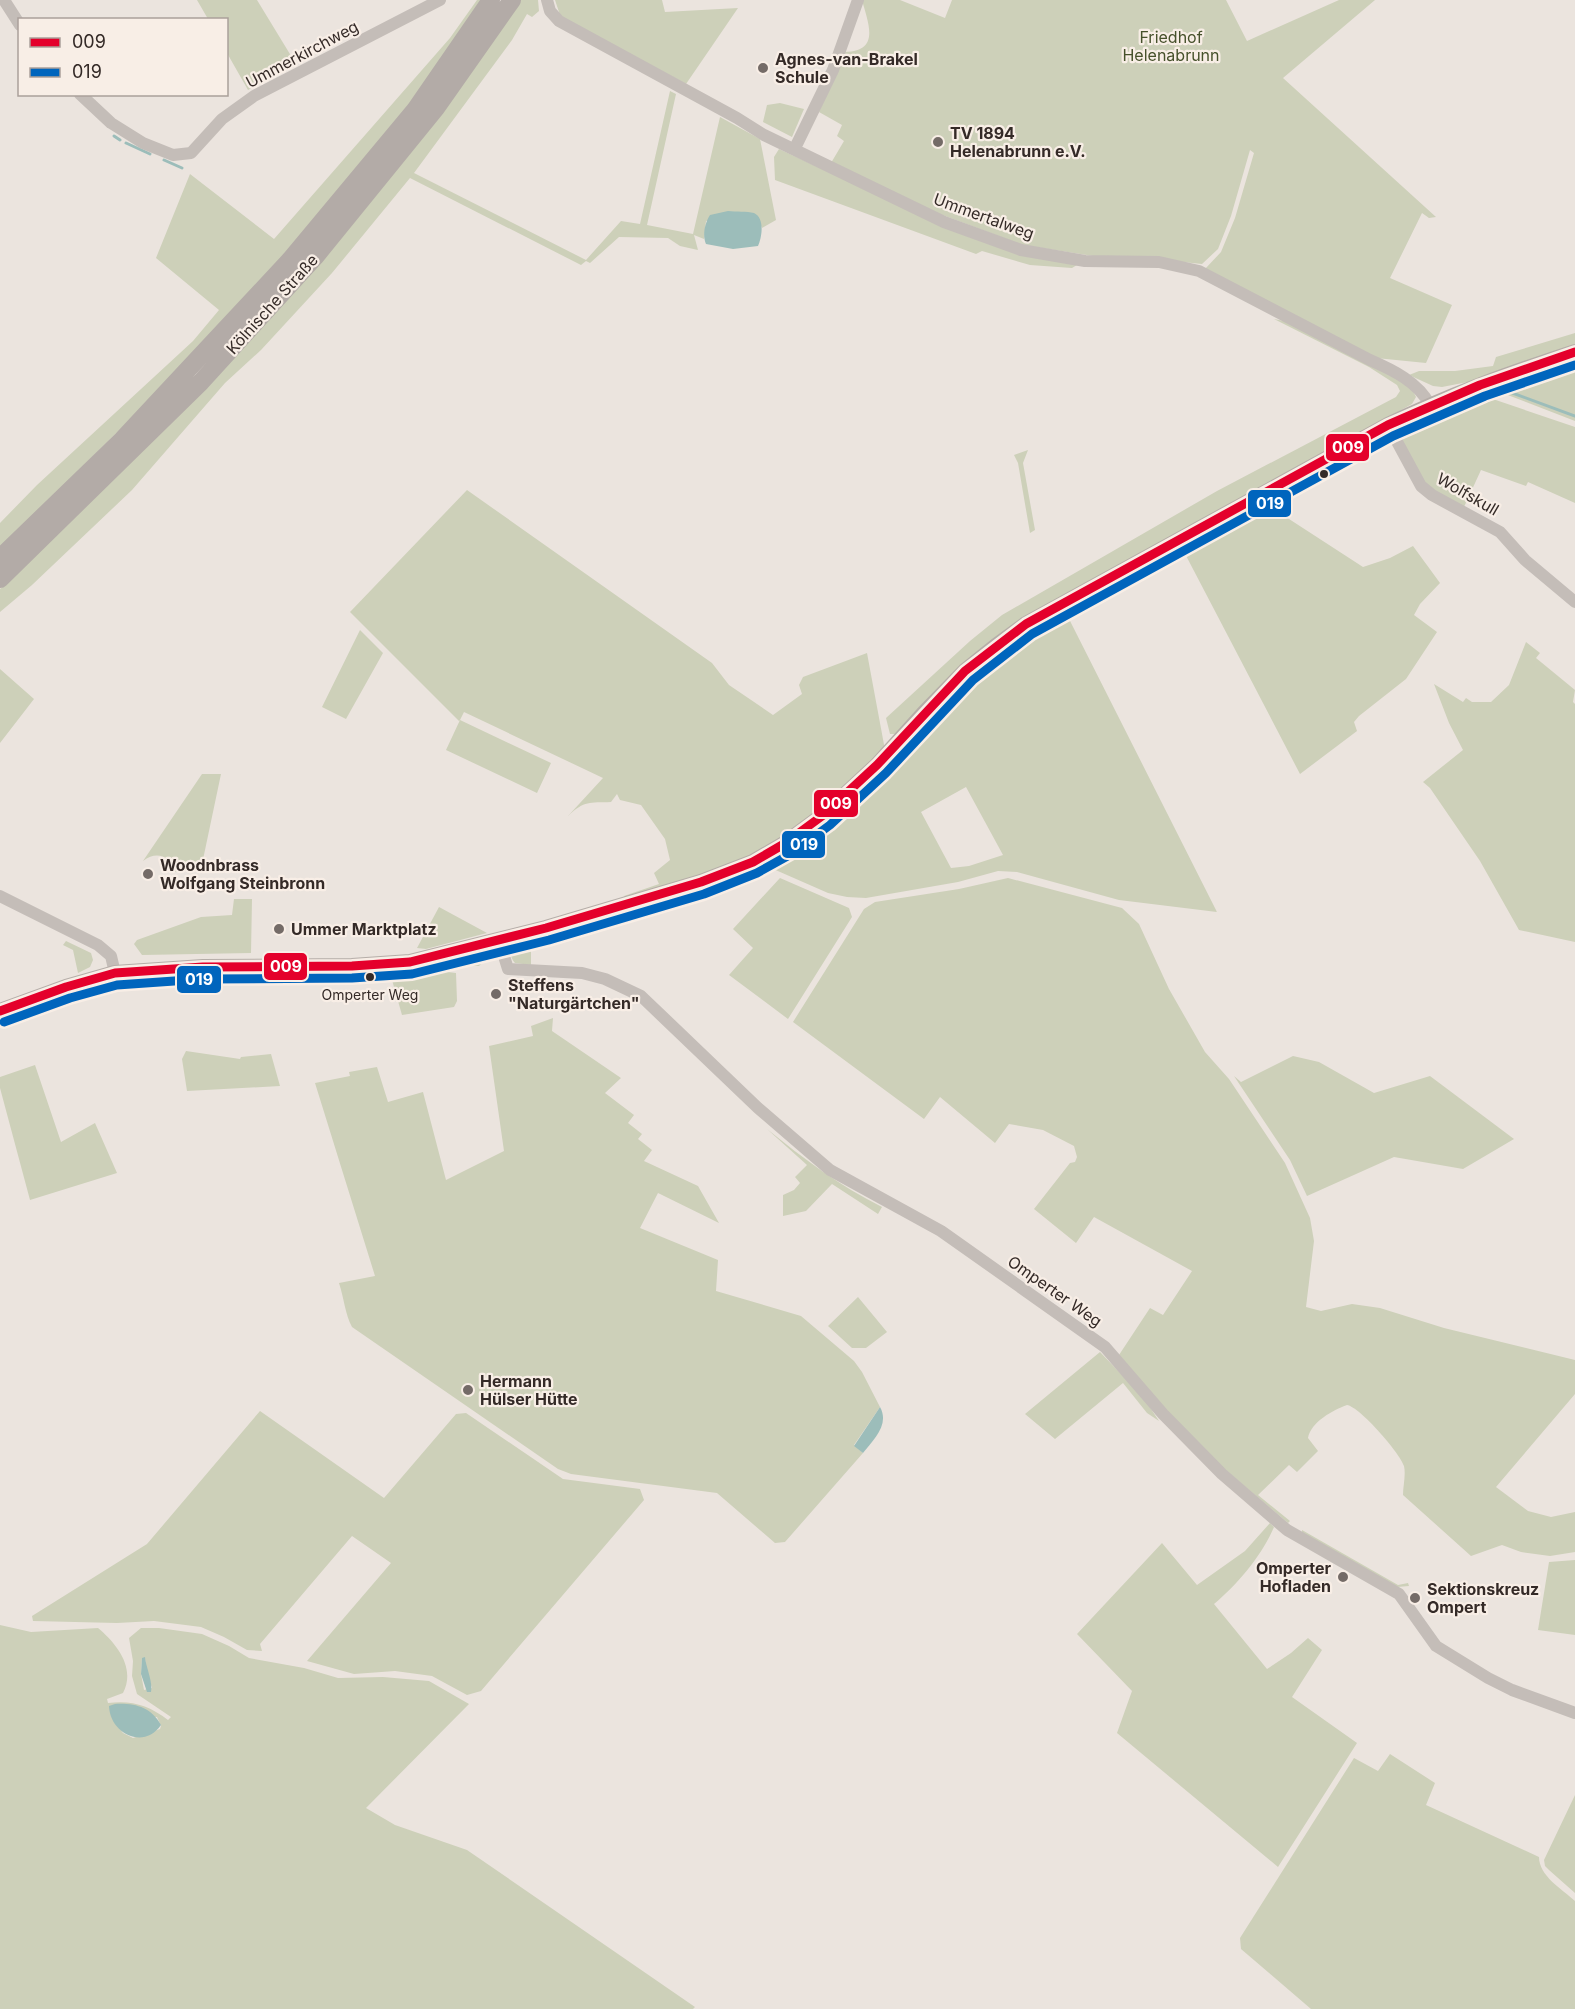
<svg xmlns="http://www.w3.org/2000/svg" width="1575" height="2009" viewBox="0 0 1575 2009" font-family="Inter,sans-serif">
<rect width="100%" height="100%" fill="#ebe4de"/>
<path fill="#cdd0b9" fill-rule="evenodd" d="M197 0H257L296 64 248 90 227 53 226 20 208 19Z
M477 0H485L406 108 318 218 160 390 0 548V523L37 485 193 341 219 310 156 258 190 174 274 239 450 38Z
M520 0H538L539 11 532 17 527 14 512 40 414 173 586 260 621 221 640 224 670 91 676 94 647 225 693 234 720 117 760 139 776 220 762 228 757 216 706 221 704 239 694 235 698 250 680 246 668 238 619 237 590 263 586 261 581 265 410 178 332 273 261 350 225 383 132 490 32 585 0 612V589L201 392Z
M555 0H662L665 12 738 8 686 84 567 20 560 15Z
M862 0H900L945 18 952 0H1226L1247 41 1339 0H1375L1283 78 1436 217 1429 218 1422 213 1390 278 1452 305 1426 363 1376 358 1205 269 1221 252 1235 218 1254 153 1250 150 1231 216 1218 249 1202 264 1153 259 1106 258 1023 245 905 201 831 163 844 141 837 136 842 125 819 112 845 52C881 51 868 23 862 0Z
M780 103 804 109 792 137 763 122 767 105Z
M779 149 951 229 1077 265 1072 268 1030 265 982 251 976 254 775 180 774 157Z
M1274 319 1284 321 1405 383 1412 389 1416 397 1412 404 1056 601 898 734H890L886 718 970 641 1002 615 1217 491 1396 397 1400 391 1397 385 1369 367Z
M1575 333V345L1473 381 1442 387 1433 386 1409 375 1419 371H1455L1493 366 1496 357Z
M1575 358V421L1492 389Z
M1470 395 1484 396 1575 427V503L1528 482 1526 486 1481 470 1464 507 1427 487 1397 435 1399 427Z
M1384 436 1388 440 1269 506 1363 567 1390 558 1413 546 1440 583 1420 604 1414 615 1437 632 1406 679 1359 716 1354 722 1357 731 1300 774 1182 548 1067 615 1217 912 1119 900 1017 872 998 871 958 882 866 898 847 897 828 893 771 868 764 862 995 653 998 657 1002 656 1012 642 1050 616 1187 541 1191 543 1199 538 1200 533ZM966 787 1003 855 969 866 951 868 921 812Z
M1028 450 1023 463 1035 530 1030 533 1018 463 1014 455Z
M467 490 712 663 729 685 773 715 802 694 799 685 803 677 867 653 885 750C843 791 795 839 739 862 702 877 663 888 625 901L624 896 659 884 654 873 670 860 665 839 641 805 620 800 617 794 611 802C589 803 585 800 568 816L603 778 464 712 460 720 551 763 537 793 446 750 460 720 459 721 350 612Z
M360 630 383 653 346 719 322 707Z
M1526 642 1540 653 1536 658 1575 690 1573 702 1575 704V942L1519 930 1480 861 1430 788 1423 782 1463 750 1449 723 1434 684 1463 702 1466 698 1472 702H1491L1509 685Z
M0 669 34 699 0 743Z
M202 774H221L201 869 174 872C170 856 157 850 143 861Z
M753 871 629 918 531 945V965L515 963C509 956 509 949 518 944L628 912Z
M780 878 849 908 852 917 788 1019 729 975 753 948 733 929Z
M1008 878 1122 908 1139 924 1169 989 1205 1052 1229 1079 1285 1163 1310 1218 1314 1241 1306 1307 1321 1311 1352 1304 1380 1308 1444 1328 1575 1360V1394L1496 1487 1528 1511 1551 1517 1575 1512V1552L1550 1556 1521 1552 1502 1545 1471 1556 1403 1495C1403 1486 1406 1475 1404 1466 1400 1453 1360 1407 1347 1405 1333 1410 1311 1422 1308 1438L1318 1451 1297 1472 1289 1465 1258 1495 1290 1521 1288 1523 1196 1445 1119 1355 1150 1308 1163 1315 1192 1271 1094 1217 1076 1243 1034 1209 1070 1163 1075 1162 1077 1157 1074 1146 1043 1130 1009 1124 995 1143 940 1097 924 1119 793 1022 864 909 875 902 959 889Z
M234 899H252L251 953 142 955 134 944 137 940 201 917 232 915Z
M439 907 487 933 426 949 417 948Z
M66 941 91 953 93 960 90 967 78 973 73 950 63 945Z
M476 954 480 956 483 962 479 966 450 965 431 970 456 973 457 1001 454 1007 402 1015 392 980 393 970Z
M553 1018 552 1031 621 1078 605 1093 634 1115 628 1123 642 1134 638 1139 652 1150 644 1161 698 1186 719 1223 658 1193 640 1228 718 1260 716 1291 801 1316 854 1361 862 1372 880 1407 854 1445 863 1453 785 1542 775 1543 717 1493 571 1474 558 1469 352 1327C345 1314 344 1298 339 1283L375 1276 315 1083 350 1076 349 1072 377 1067 388 1102 423 1092 446 1180 504 1151 489 1046 533 1036 531 1026Z
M186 1051 240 1059 241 1057 271 1054 280 1086 187 1091 182 1059Z
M1293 1056 1319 1062 1374 1093 1430 1076 1514 1139 1463 1169 1394 1157 1307 1196 1290 1160 1234 1076 1241 1082Z
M35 1065 61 1142 95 1123 117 1173 30 1200 0 1088V1077Z
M767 1129C804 1159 840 1186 882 1207L878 1214 832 1184 806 1211 783 1216V1195L794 1190 800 1183 795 1177 807 1165Z
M858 1297 887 1332 866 1348H852L828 1326Z
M1100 1352 1143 1397 1159 1421 1147 1413 1123 1383 1055 1439 1025 1414Z
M260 1411 384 1498 456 1414 466 1413 563 1479 640 1489 644 1500 481 1691 467 1695 432 1676 395 1671 354 1674 307 1661 391 1563 352 1536 260 1644 262 1651 247 1650 224 1637 201 1627 154 1621 117 1623 33 1621 32 1616 147 1544Z
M1270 1523 1274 1527C1262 1555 1238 1584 1214 1604L1267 1669 1291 1653 1308 1638 1322 1650 1292 1697 1357 1743 1278 1867 1117 1733 1132 1691 1077 1634 1162 1543 1197 1585 1245 1551Z
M1302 1530 1398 1585 1408 1583 1409 1586 1397 1587 1302 1534Z
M1575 1560V1635L1538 1630 1549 1562Z
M0 1625 31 1632 98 1628C117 1644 136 1668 123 1693L107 1699 108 1703C131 1700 149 1705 168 1720L171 1717 137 1694 132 1676 133 1661 129 1638 141 1628H159L202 1634 229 1646 249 1658 304 1668 338 1678 383 1677 429 1681 469 1704 366 1808 395 1825 467 1850 695 2007 693 2009H0ZM142 1658H145L146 1670 152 1688 144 1690 141 1674ZM157 1717 161 1726 160 1729 133 1738 123 1733 113 1720Z
M1390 1754 1435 1783 1426 1805 1539 1857C1539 1876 1562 1889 1575 1901V2009H1311L1241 1949 1240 1938 1354 1758 1378 1771Z
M1575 1795V1893L1549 1870 1545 1866 1544 1860Z"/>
<path fill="#9cbdba" d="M728 211C736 212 747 211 754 213 765 218 762 237 758 246L733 249 706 244C702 235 705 223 710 215Z
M880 1407C890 1425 873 1440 863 1453L854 1446Z
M145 1657C146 1668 153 1681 151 1692H147L141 1674 142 1658Z
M115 1704C135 1703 151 1707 161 1725 144 1750 110 1734 109 1706Z"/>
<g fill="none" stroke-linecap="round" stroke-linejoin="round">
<path stroke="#9cbdba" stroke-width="3" d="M114 136 120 140
M126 143 150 154
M164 160 182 168
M1507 391 1575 416"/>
<path stroke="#c4bdb8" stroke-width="12" d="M4 0 20 25
M547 0 550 11 559 21 737 118 764 135 944 222 1021 250 1085 261 1159 262 1199 271 1370 360C1393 370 1418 382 1430 405
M80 94 111 123 143 143 173 155 191 153 222 119 254 96 440 0
M795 148 833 70 858 0
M1388 425 1421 486 1432 495 1500 532 1525 560 1575 602
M0 896 98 945 111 956 115 973
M499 940 508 969 582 973 605 979 641 996 758 1108 830 1170 941 1231 1105 1347 1163 1414 1222 1474 1287 1530 1399 1594 1436 1646 1488 1678 1512 1690 1575 1713"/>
<path stroke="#b5ada8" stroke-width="16" d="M0 1011 66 987 115 973 203 967 352 966 410 962 546 928 701 882 753 862 784 844 822 816 877 765 924 713 965 671 996 646 1026 624 1388 425C1449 395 1511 373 1575 352"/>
<path stroke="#b3aba7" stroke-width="18" d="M0 558 122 440 290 260 415 110 491 0
M0 579 201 382 315 257 436 108 512 0"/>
<g stroke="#f8eee6" stroke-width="14">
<path id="bus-1" d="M0 1011 66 987 115 973 203 967 352 966 410 962 546 928 701 882 753 862 784 844 822 816 877 765 965 671 1026 624 1388 425 1480 385 1575 352"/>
</g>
<g stroke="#f8eee6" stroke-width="14">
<path id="bus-2" d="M4 1022 70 998 117 985 203 979 352 978 412 974 549 940 704 894 757 873 791 854 830 825 886 773 973 680 1032 634 1393 436 1485 396 1575 365"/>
</g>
<use href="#bus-1" stroke="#e4002b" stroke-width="9"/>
<use href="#bus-2" stroke="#0065bd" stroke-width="9"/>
</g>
<g fill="#746b67" stroke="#f8eee6" stroke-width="2">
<circle cx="763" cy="68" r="6"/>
<circle cx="938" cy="142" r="6"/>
<circle cx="148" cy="874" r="6"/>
<circle cx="279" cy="929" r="6"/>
<circle cx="496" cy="994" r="6"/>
<circle cx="468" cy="1390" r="6"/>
<circle cx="1343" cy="1577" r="6"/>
<circle cx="1415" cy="1598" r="6"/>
</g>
<g fill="#342a27" stroke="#f8eee6" stroke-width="2">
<circle cx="1324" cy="474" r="5"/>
<circle cx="370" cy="977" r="5"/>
</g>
<g text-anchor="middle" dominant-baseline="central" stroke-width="4.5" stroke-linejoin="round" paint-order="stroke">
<g font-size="14" fill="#342a27" stroke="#f8eee6">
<text x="370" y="994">Omperter Weg</text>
</g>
<g font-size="16" fill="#46512b" stroke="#f8eee6">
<text x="1171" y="37">Friedhof<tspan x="1171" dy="18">Helenabrunn</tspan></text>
</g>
<g font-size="16" fill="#342a27" stroke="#f8eee6">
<text transform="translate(302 54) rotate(-28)">Ummerkirchweg</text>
<text transform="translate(984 216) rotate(20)">Ummertalweg</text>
<text transform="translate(272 304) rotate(-48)">Kölnische Straße</text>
<text transform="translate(1468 494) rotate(30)">Wolfskull</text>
<text transform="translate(1055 1291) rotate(35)">Omperter Weg</text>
</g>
<g font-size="16" font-weight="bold" fill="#342a27" stroke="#f8eee6" text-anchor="start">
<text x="775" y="59">Agnes-van-Brakel<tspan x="775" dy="18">Schule</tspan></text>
<text x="950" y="133">TV 1894<tspan x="950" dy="18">Helenabrunn e.V.</tspan></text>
<text x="160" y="865">Woodnbrass<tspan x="160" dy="18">Wolfgang Steinbronn</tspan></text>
<text x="291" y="929">Ummer Marktplatz</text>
<text x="508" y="985">Steffens<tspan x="508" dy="18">"Naturgärtchen"</tspan></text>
<text x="480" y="1381">Hermann<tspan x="480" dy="18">Hülser Hütte</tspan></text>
<text x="1331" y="1568" text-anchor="end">Omperter<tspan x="1331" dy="18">Hofladen</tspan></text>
<text x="1427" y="1589">Sektionskreuz<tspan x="1427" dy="18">Ompert</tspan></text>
</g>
</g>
<g stroke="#f8eee6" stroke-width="2">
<rect x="1325" y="433" width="45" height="29" rx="6" fill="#e4002b"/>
<rect x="1247" y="489" width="45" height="29" rx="6" fill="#0065bd"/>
<rect x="813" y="789" width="46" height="29" rx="6" fill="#e4002b"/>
<rect x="781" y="830" width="45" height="29" rx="6" fill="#0065bd"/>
<rect x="263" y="952" width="45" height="29" rx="6" fill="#e4002b"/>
<rect x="176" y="965" width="46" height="29" rx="6" fill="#0065bd"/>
</g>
<g font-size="16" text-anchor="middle" font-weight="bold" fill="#fff">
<text x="1348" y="453">009</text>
<text x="1270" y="509">019</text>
<text x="836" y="809">009</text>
<text x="804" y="850">019</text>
<text x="286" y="972">009</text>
<text x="199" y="985">019</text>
</g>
<rect x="18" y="18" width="210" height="78" fill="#f8eee6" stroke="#aaa09a" stroke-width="1.5"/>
<rect x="30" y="38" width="30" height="9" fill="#e4002b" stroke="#aaa09a" stroke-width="1.5"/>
<text x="72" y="48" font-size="18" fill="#342a27">009</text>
<rect x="30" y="68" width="30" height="9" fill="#0065bd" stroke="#aaa09a" stroke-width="1.5"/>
<text x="72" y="78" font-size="18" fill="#342a27">019</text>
</svg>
